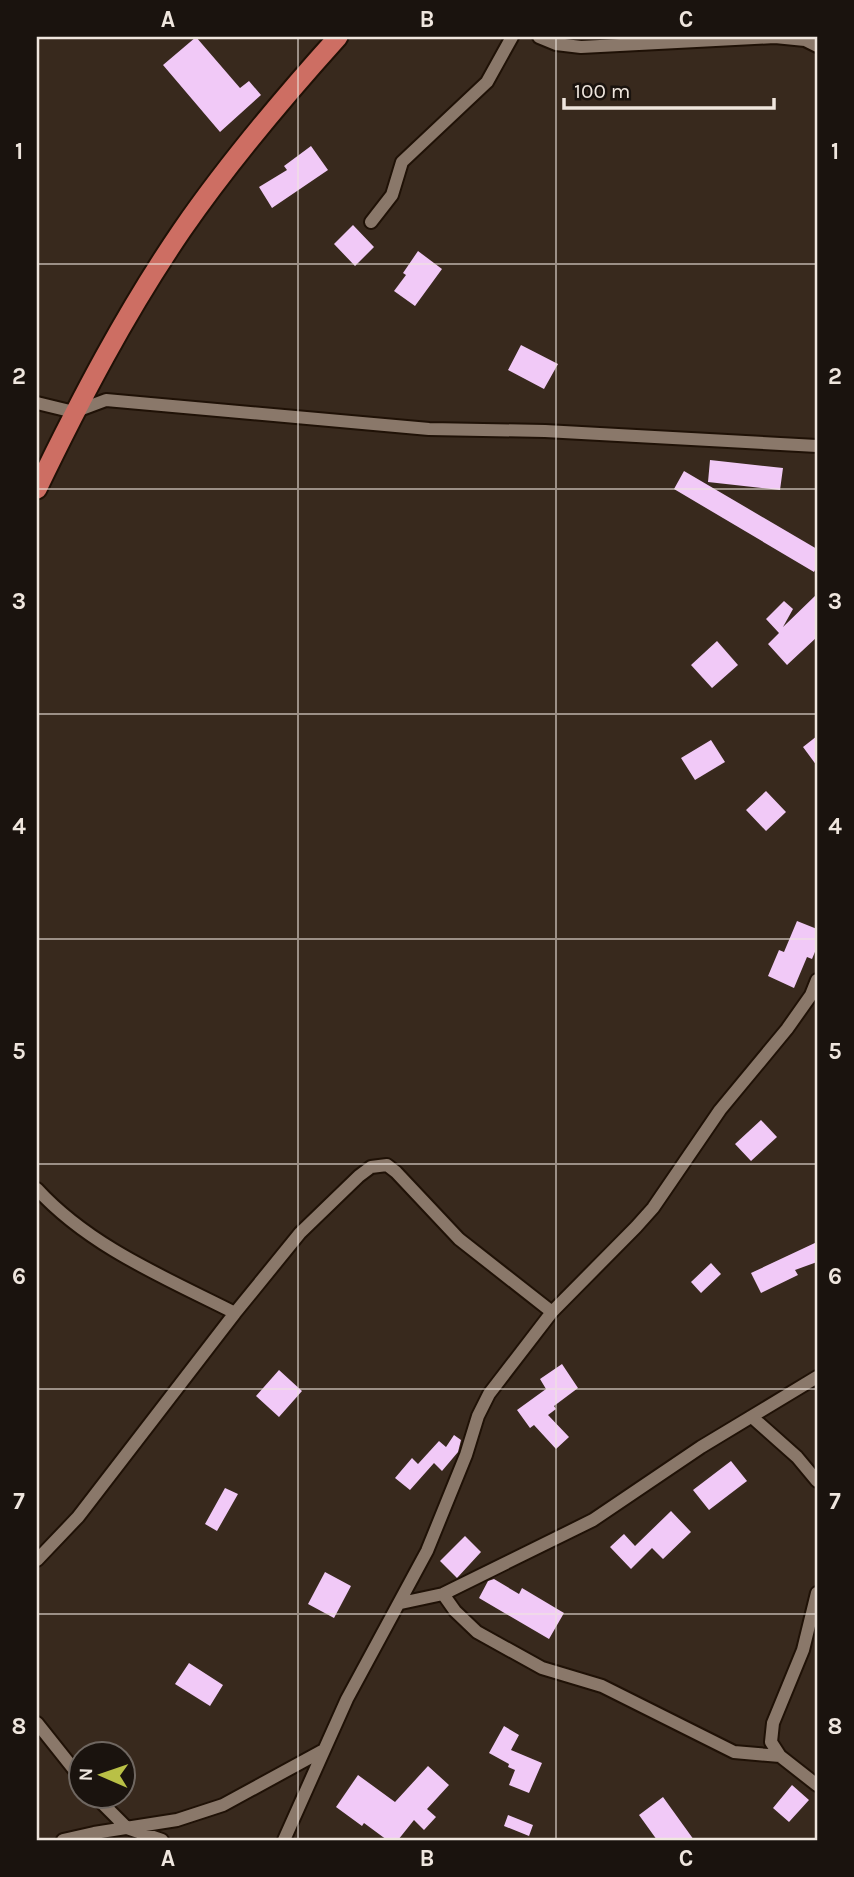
<svg xmlns="http://www.w3.org/2000/svg" width="854" height="1877" viewBox="0 0 854 1877" font-family="Karla,sans-serif">
<rect width="100%" height="100%" fill="#38291d"/>
<path fill="#f1c9f7" d="M196 37 240 88 249 81 261 95 220 132 163 65Z
M311 146 328 170 272 208 259 187 287 170 284 166Z
M353 225 374 247 355 266 334 244Z
M418 251 442 269 415 306 394 291 406 275 403 273Z
M521 345 558 364 544 389 508 370Z
M710 460 783 468 780 490 708 482Z
M684 471 817 549V566L814 572 674 489Z
M817 594V637L787 665 768 644 779 633 766 619 784 601 793 609 783 627Z
M717 641 738 665 712 688 691 665Z
M817 736V766L803 747Z
M711 740 725 762 695 780 681 758Z
M766 791 786 812 766 831 746 810Z
M797 921 817 929V947L812 959 807 957 794 988 768 976 779 950 784 952Z
M761 1120 777 1137 751 1161 735 1144Z
M817 1242V1262L795 1270 798 1275 761 1293 751 1273Z
M711 1263 721 1274 701 1293 691 1282Z
M562 1364 578 1388 554 1406 556 1409 548 1415 569 1437 556 1449 534 1425 530 1428 517 1410 546 1389 540 1379Z
M279 1370 302 1391 279 1417 256 1396Z
M454 1435 461 1440 458 1452 442 1471 434 1463 410 1490 395 1478 412 1458 418 1464 439 1441 446 1447Z
M731 1461 747 1481 709 1510 693 1490Z
M225 1488 238 1494 217 1531 205 1524Z
M671 1511 691 1532 663 1559 652 1548 631 1569 610 1547 624 1534 635 1546Z
M465 1536 481 1552 457 1578 440 1561Z
M325 1572 351 1586 334 1618 308 1604Z
M494 1579 519 1594 522 1588 564 1613 549 1639 479 1598 488 1581Z
M189 1663 223 1685 210 1706 175 1684Z
M504 1726 519 1735 511 1750 542 1763 529 1793 509 1785 515 1770 508 1767 509 1764 489 1753Z
M428 1766 449 1785 427 1809 436 1817 424 1830 414 1820 398 1840H387L364 1823 362 1826 336 1807 358 1775 395 1802Z
M792 1785 809 1800 789 1822 773 1808Z
M663 1797 694 1840H657L639 1815Z
M508 1815 533 1825 529 1836 504 1826Z"/>
<g fill="none" stroke-linecap="round" stroke-linejoin="round">
<g stroke="#1f1106" stroke-width="16">
<path id="minor" d="M539 37 556 44 581 47 775 37 805 40 817 46
M371 222 392 195 402 162 487 82 512 37
M37 403 74 412 106 400 429 429 545 431 817 446
M37 1189C90 1247 166 1278 235 1313
M752 1417 797 1457 817 1481
M37 1560 78 1517 235 1313 300 1233 359 1176 371 1167 387 1165 396 1172 459 1239 552 1312
M817 1593 803 1650 773 1723 771 1742 780 1756 817 1785
M443 1594 455 1611 477 1632 542 1668 602 1686 734 1752 780 1756
M401 1603 443 1594 593 1520 701 1447 817 1377
M37 1723 80 1777
M96 1797 127 1828 162 1840
M63 1840 94 1833 177 1820 223 1805 322 1751
M284 1840 347 1699 427 1551 466 1455 478 1416 489 1394 552 1312 636 1227 653 1208 720 1110 787 1029 811 995 817 980"/>
</g>
<g stroke="#1f1106" stroke-width="23">
<path id="primary" d="M37 489C80 400 126 312 182 230 229 162 283 98 338 37"/>
</g>
<use href="#minor" stroke="#8a786a" stroke-width="12"/>
<use href="#primary" stroke="#cd6e63" stroke-width="19"/>
</g>
<path fill="none" stroke="#efe6de" stroke-width="2" stroke-opacity="0.55" d="M298 37V1840M556 37V1840M37 264H817M37 489H817M37 714H817M37 939H817M37 1164H817M37 1389H817M37 1614H817"/>
<rect width="854" height="1877" fill="none" stroke="#1a130e" stroke-width="77"/>
<g transform="translate(102 1775) rotate(272)"><circle r="33" fill="#1a130e" stroke="#6f6761" stroke-width="2"/>
<path d="M0-5L12 26L0 18L-12 26Z" fill="#b9c046"/>
<text y="-10" font-size="19" font-weight="bold" text-anchor="middle" fill="#efe6de">N</text>
</g>
<path d="M564 98v10h210v-10" fill="none" stroke="#efe6de" stroke-width="3.5"/>
<text x="574" y="98" font-size="21" fill="#efe6de" stroke="#1a130e" stroke-width="5" paint-order="stroke">100 m</text>
<rect x="38" y="38" width="778" height="1801" fill="none" stroke="#efe6de" stroke-width="2.5"/>
<g font-size="23" text-anchor="middle" font-weight="bold" fill="#efe6de">
<text x="168" y="27">A</text>
<text x="427" y="27">B</text>
<text x="686" y="27">C</text>
<text x="19" y="159">1</text>
<text x="835" y="159">1</text>
<text x="19" y="384">2</text>
<text x="835" y="384">2</text>
<text x="19" y="609">3</text>
<text x="835" y="609">3</text>
<text x="19" y="834">4</text>
<text x="835" y="834">4</text>
<text x="19" y="1059">5</text>
<text x="835" y="1059">5</text>
<text x="19" y="1284">6</text>
<text x="835" y="1284">6</text>
<text x="19" y="1509">7</text>
<text x="835" y="1509">7</text>
<text x="19" y="1734">8</text>
<text x="835" y="1734">8</text>
<text x="168" y="1866">A</text>
<text x="427" y="1866">B</text>
<text x="686" y="1866">C</text>
</g>
</svg>
